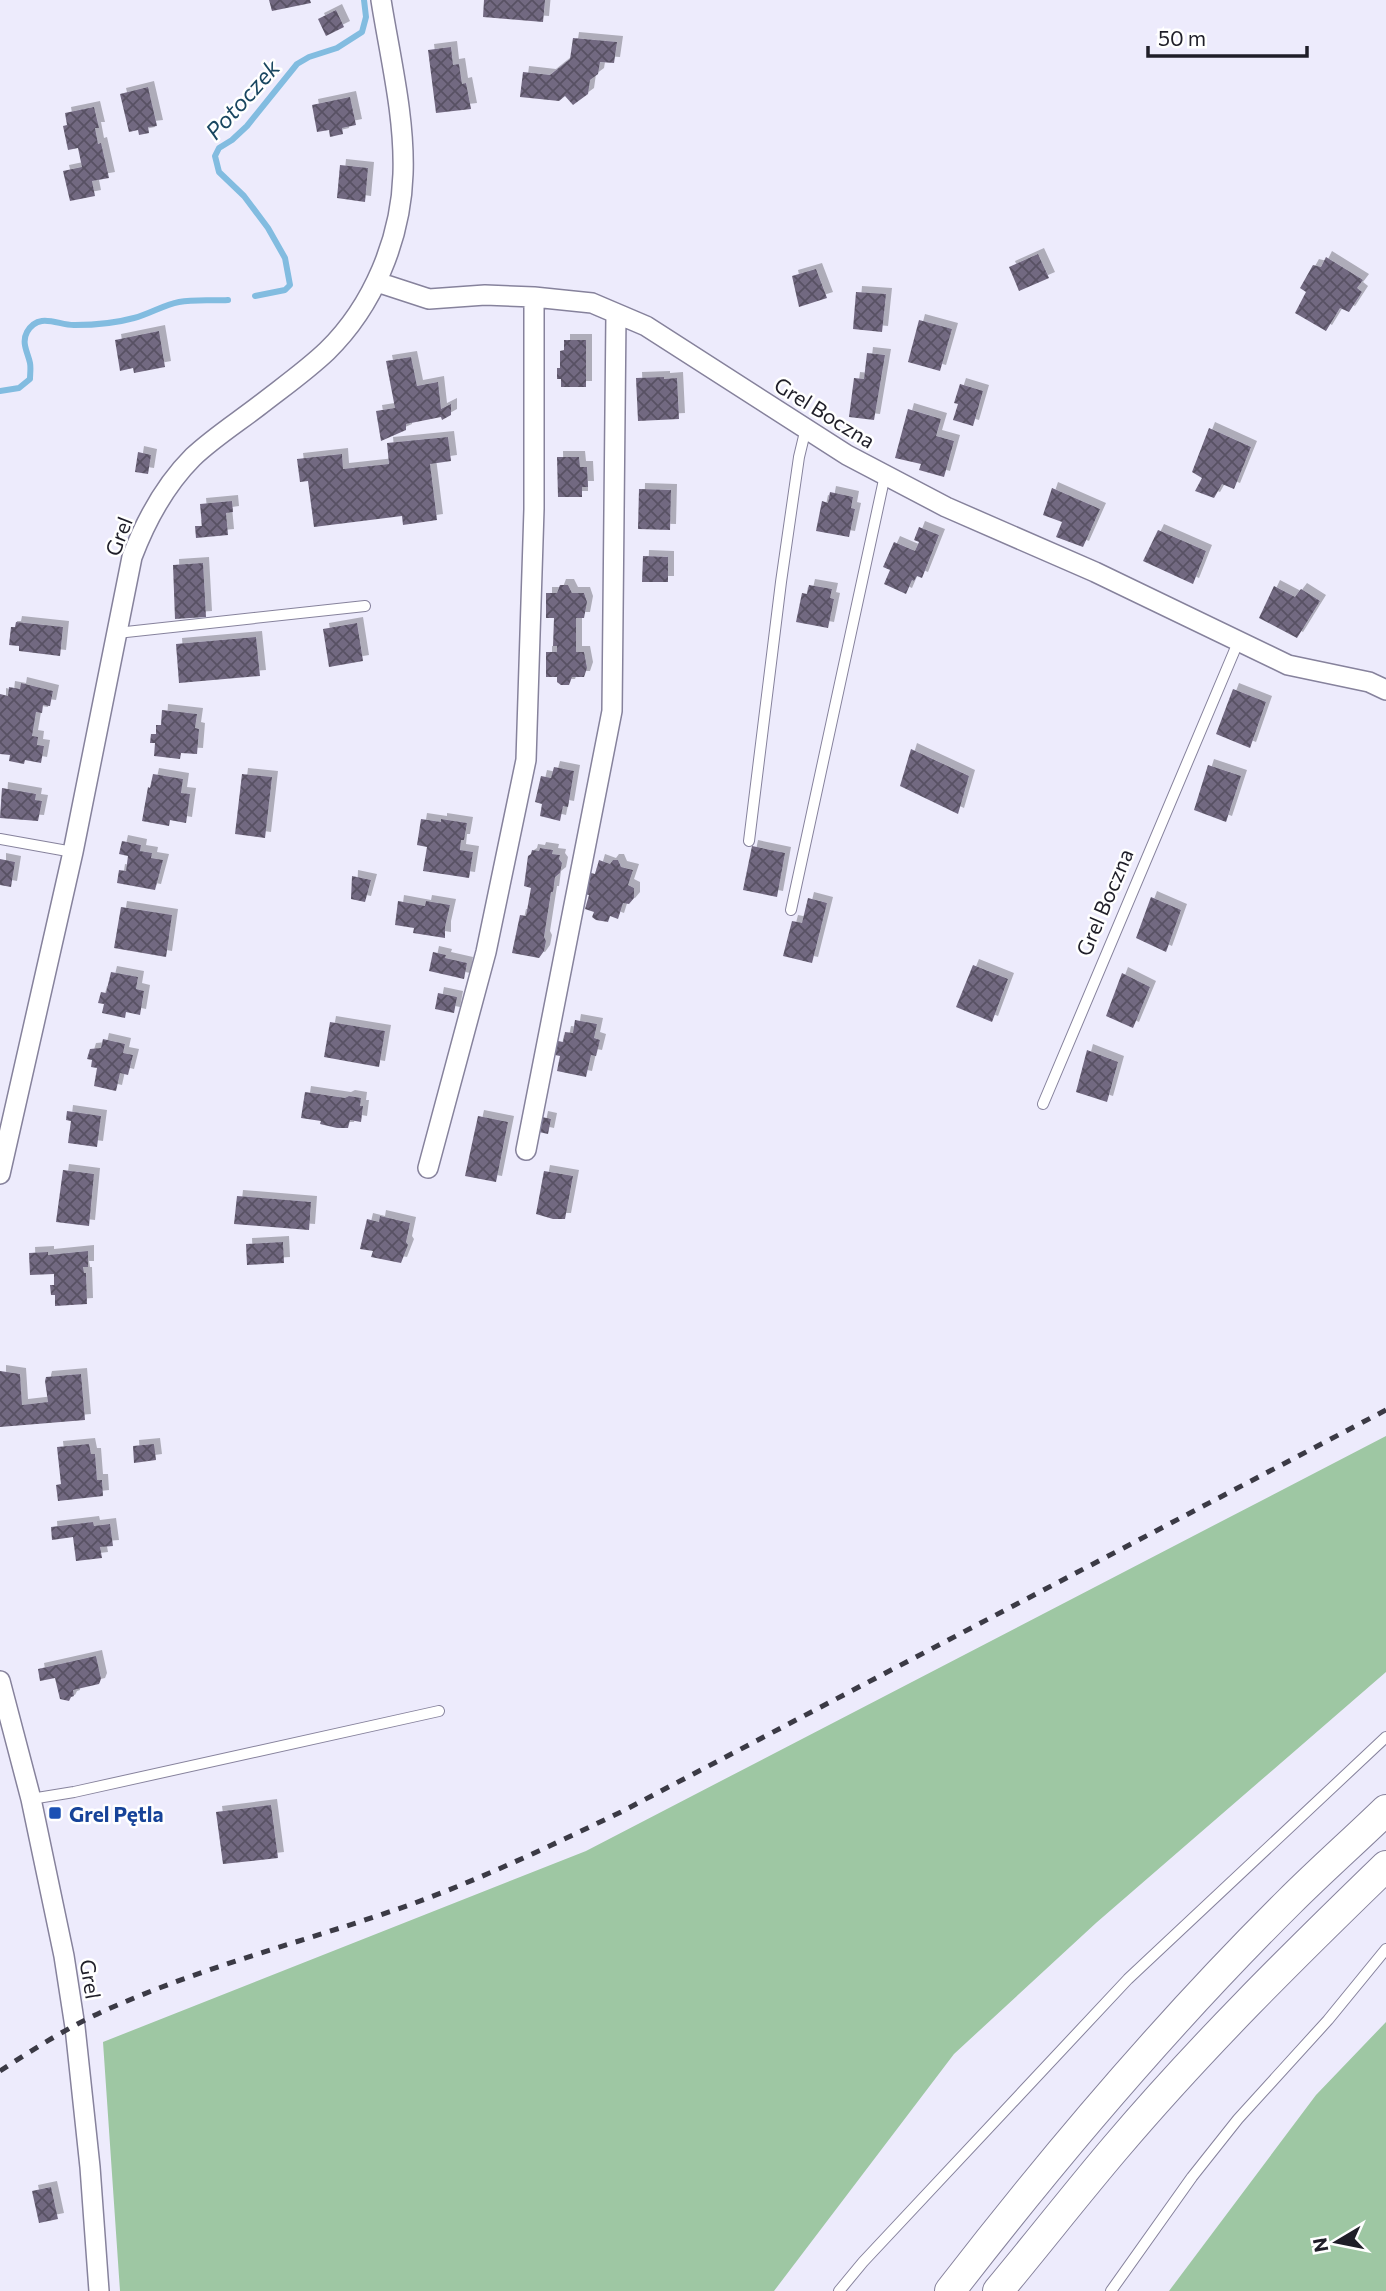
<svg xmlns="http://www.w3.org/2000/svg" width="1386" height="2291" viewBox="0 0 1386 2291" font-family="Commissioner,sans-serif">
<defs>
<pattern id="building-cross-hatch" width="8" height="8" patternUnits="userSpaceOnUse" patternTransform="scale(1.75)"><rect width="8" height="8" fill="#726981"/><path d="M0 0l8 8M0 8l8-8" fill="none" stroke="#585164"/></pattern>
<filter id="shadow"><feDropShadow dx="6" dy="-6" stdDeviation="0" flood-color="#0004"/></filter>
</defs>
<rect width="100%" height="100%" fill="#edebfc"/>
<path fill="#9ec7a3" d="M1386 1436V1672L1096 1923 954 2054 774 2291H120L103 2042 586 1851Z
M1386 2022V2291H1169L1316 2095Z"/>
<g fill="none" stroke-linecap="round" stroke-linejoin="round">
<path stroke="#82bce0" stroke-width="6" d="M255 296 285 290 290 285 285 258 268 228 244 196 219 172 215 156 219 148 232 140 247 126 297 64 309 57 337 48 362 32 366 17 364 0
M0 391 19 388 30 379C30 374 31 368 30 363 28 353 21 343 27 332 39 311 59 326 75 325 94 325 116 323 134 318 150 314 163 305 179 302 195 299 212 301 228 300"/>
</g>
<path fill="url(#building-cross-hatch)" filter="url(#shadow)" d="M269 0H310L311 3 272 11Z
M484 0H545L543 22 483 17Z
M336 10 344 27 326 36 318 19Z
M573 38 617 42 614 63 600 62 598 74 590 80 588 94 573 105 565 96 559 101 520 97 523 72 550 75 570 59Z
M451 47 453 65 459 64 462 84 466 83 471 109 436 113 428 50Z
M148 87 157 126 148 127 149 133 139 135 138 130 129 132 120 94Z
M350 97 356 125 342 128 343 134 330 137 329 130 317 132 312 105Z
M94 107 99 128H95L98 144 101 143 109 178 92 181 95 196 70 201 63 171 82 167 78 148 68 150 63 126 67 125 65 113Z
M340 165 368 168 365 202 337 198Z
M1038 254 1049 278 1019 291 1009 267Z
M1326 257 1363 280 1357 288 1362 292 1349 312 1340 308 1326 331 1295 313 1306 292 1300 288 1313 265 1321 267Z
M816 269 827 298 799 307 792 276Z
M856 292 886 294 882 332 853 329Z
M919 320 952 329 940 371 908 362Z
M159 331 165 367 134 373 133 368 120 371 115 340Z
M564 340H586V387H561V379H557V368H560V351L564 350Z
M867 353 885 355 874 420 849 417 854 378 864 379Z
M411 357 417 386 438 382 441 409 451 404V415L442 420 441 417 406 424V430L381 441 376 411 395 408 386 361Z
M664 377V379L677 378 679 419 638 421 636 378Z
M960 384 983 391 973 426 953 420 958 404 954 403Z
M908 409 941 419 936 436 954 441 944 477 919 470 921 464 895 458Z
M1209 428 1251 447 1234 489 1222 484 1214 498 1195 491 1202 478 1192 472Z
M448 437 451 461 430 464 437 520 403 525 402 516 314 527 308 481 300 482 297 459 342 454 343 469 389 464 387 443Z
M138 452 151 455 148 474 135 472Z
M557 457H579L580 467H587L588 487H582V497H558Z
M1052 488 1100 509 1083 547 1056 537 1062 522 1043 515Z
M639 489 671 490 670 530 638 529Z
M830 492 853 497 851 508 855 509 849 537 816 531 822 501 828 503Z
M232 501 233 512 226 513 228 535 196 538 195 526H202L200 504Z
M919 527 939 535 922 578 917 576 914 581 912 580 906 594 884 584 890 570 883 567 894 542 915 551 919 542 914 540Z
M1158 530 1206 551 1193 584 1143 561Z
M643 556 668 557V582H642Z
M203 563 206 617 175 619 173 565Z
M560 585H568L572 593H584L587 602 584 618H576V652H584L587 668 584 677H572L569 685H561L557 682V677H546V652H557V646H553L554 618H546V593H557Z
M809 585 832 589 830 598 834 599 828 628 796 622 802 593 807 594Z
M1274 586 1295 597 1301 589 1320 601 1297 638 1259 618Z
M16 622 63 627 60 656 19 651V646L9 645 11 627H15Z
M357 623 363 661 329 667 323 629Z
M256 637 260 676 179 683 176 644Z
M21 683 53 691 50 706 43 705 42 713 36 712 32 736 38 737 37 745 44 746 41 763 25 760 24 764 9 761 10 755 0 754V694L8 696 9 687 20 689Z
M1233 689 1266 702 1250 748 1216 734Z
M162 710 197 714 195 728 199 729 197 754 181 753 180 759 154 756 155 743H150L151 734H156V725H161Z
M911 749 969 776 958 814 900 786Z
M1208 765 1241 776 1226 822 1194 810Z
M554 767 574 771 568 807 563 806 560 821 540 816 542 804 535 802 541 776 551 778Z
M153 774 183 779 181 793 190 794 186 823 170 820 169 826 142 821 148 787 150 788Z
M242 774 272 777 265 838 235 834Z
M2 788 36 794 35 800 42 801 38 821 0 818Z
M421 819 441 822V819L467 823 464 840H461L460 850 473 852 469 878 423 871 427 847 417 845Z
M122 841 141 845 140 851 152 853 151 858 163 860 155 890 117 883 119 870 126 871 128 856 119 854Z
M752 846 785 853 777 897 743 890Z
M540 848 553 850 552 854 560 855 559 859 562 863 560 873 555 877 553 892H551L544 937 546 941 544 951 539 958 512 953 520 915 526 916 531 888 524 886 528 856 531 854 532 850 539 851Z
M0 859 15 862 11 887 0 885Z
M599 860 610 864 613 860H618L621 867 633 870 628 885 634 888V898L629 904 623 903 618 919 610 916 608 922 596 920 592 917 594 912 585 909 589 895 585 894 591 873 595 874Z
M352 876 371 880 365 902 351 899Z
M1151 897 1181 910 1166 952 1136 938Z
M808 898 827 903 812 963 783 956 792 921 802 923Z
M398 901 425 906 426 901 450 905 445 927V938L413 933 414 928 395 925Z
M121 907 172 915 166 957 114 948Z
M433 952 446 955 445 958 467 963 464 979 429 971Z
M973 965 1008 979 992 1022 956 1007Z
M111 972 138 977 136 989 144 991 140 1015 126 1012 125 1018 102 1013 104 1004 98 1003 101 992 106 993Z
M1122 973 1150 987 1133 1028 1106 1016Z
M438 993 457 997 454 1013 435 1009Z
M575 1020 597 1024 594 1038 600 1040 596 1056 591 1055 586 1077 557 1071 560 1056 555 1055 558 1041 563 1042 565 1032 573 1033Z
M330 1022 385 1031 379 1067 324 1057Z
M103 1039 125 1044 123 1053 133 1055 128 1075 120 1073 116 1091 94 1086 97 1068 91 1067 92 1060 87 1059 90 1049 101 1048Z
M1087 1050 1118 1062 1107 1102 1076 1092Z
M305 1092 345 1098 349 1096 361 1098 360 1106H363L361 1122 350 1120 348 1128H337L320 1124 321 1121 301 1118Z
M67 1111 101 1116 97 1147 68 1143 71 1121 66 1120Z
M478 1116 508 1122 496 1182 465 1176Z
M542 1117 551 1119 548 1134 539 1132Z
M63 1170 94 1174 89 1226 56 1222Z
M544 1171 573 1176 565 1219H553L536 1214Z
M237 1196 311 1202 309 1230 234 1224Z
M380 1216 410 1223 406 1242 408 1245 401 1263 371 1257 373 1251 360 1249 367 1219 379 1222Z
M283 1242 284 1263 247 1265 246 1244Z
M88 1251V1267H83L84 1273H86L87 1304 55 1306V1295H51L50 1285H54V1274L30 1275 29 1253 48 1252V1255Z
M0 1371 20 1374 22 1405 48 1402 45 1381 46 1377 81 1374 85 1420 0 1427Z
M89 1444 91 1454H95L97 1480H102L103 1496 58 1501 56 1485 61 1484 57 1447Z
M154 1444 156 1460 134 1463 133 1446Z
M93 1522 94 1526 110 1524 113 1546 100 1547 102 1558 76 1561 73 1537 52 1540 51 1527Z
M96 1656 101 1679 99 1684 73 1690 74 1696 71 1697 69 1701 60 1699 55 1678 40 1681 38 1669Z
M271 1805 278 1858 223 1864 216 1812Z
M51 2187 58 2219 39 2223 32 2191Z"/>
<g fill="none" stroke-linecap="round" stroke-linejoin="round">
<g stroke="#86829c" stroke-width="12">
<path id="service" d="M117 633 365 606
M0 839 73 852
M749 841 781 582 799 457 806 428
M791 910 885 475
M1043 1104 1239 640
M31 1799 74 1792 439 1711
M839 2291 863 2262 1128 1979 1386 1737
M1111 2291 1192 2177 1238 2119 1328 2020 1386 1949"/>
</g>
<g stroke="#86829c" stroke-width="22">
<path id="minor" d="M377 282 429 299 485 295 534 297 592 303 646 326 847 455 946 507 1095 572 1288 665 1369 682 1386 690
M526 1150 612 711 616 314
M428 1168 486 952 526 760 534 509V297
M0 1174 73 852 132 557C146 520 165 485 193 457 213 438 238 422 260 405 283 387 306 371 327 351 373 306 401 239 403 174 405 117 390 57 381 0
M0 1681 31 1799 64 1956 75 2027 90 2167 99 2291"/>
</g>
<g stroke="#86829c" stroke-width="32">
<path id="primary" d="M950 2291C1055 2155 1167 2023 1289 1902 1321 1870 1354 1841 1386 1810
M998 2291C1038 2243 1076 2194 1116 2147 1200 2048 1293 1956 1386 1866"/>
</g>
<use href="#service" stroke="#fff" stroke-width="10"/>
<use href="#minor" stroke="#fff" stroke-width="19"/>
<use href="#primary" stroke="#fff" stroke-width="30"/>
<path stroke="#3b3a45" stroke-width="5" stroke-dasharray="9 9" stroke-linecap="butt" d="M0 2071C38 2046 78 2021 120 2004 208 1966 301 1942 392 1911 471 1884 546 1848 621 1812L1386 1410"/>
</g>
<rect fill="#1a4fb4" stroke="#fff" stroke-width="2.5" x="48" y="1806" width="14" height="14" rx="3.5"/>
<g text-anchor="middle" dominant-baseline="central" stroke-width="5" stroke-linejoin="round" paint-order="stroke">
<g font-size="21" fill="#1f1e28" stroke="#fff">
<text transform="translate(825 412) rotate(32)">Grel Boczna</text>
<text transform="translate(118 536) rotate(-69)">Grel</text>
<text transform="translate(1104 902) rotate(-67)">Grel Boczna</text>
<text transform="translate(91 1979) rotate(81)">Grel</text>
</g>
<g font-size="21" font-weight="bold" fill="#164399" stroke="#fff" text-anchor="start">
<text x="69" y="1813">Grel Pętla</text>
</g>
<g font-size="23" font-style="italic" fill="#194660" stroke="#fff">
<text transform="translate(242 99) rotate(-48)">Potoczek</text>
</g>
</g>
<g transform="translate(1337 2242) rotate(260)" stroke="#ffffff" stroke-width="5" paint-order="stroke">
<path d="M0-5L12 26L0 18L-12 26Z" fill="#1f1e28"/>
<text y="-10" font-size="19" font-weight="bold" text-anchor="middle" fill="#1f1e28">N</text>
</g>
<path d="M1148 46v10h159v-10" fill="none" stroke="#1f1e28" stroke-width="3.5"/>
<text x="1158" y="46" font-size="21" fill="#1f1e28" stroke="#ffffff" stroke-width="5" paint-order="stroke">50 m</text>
</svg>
